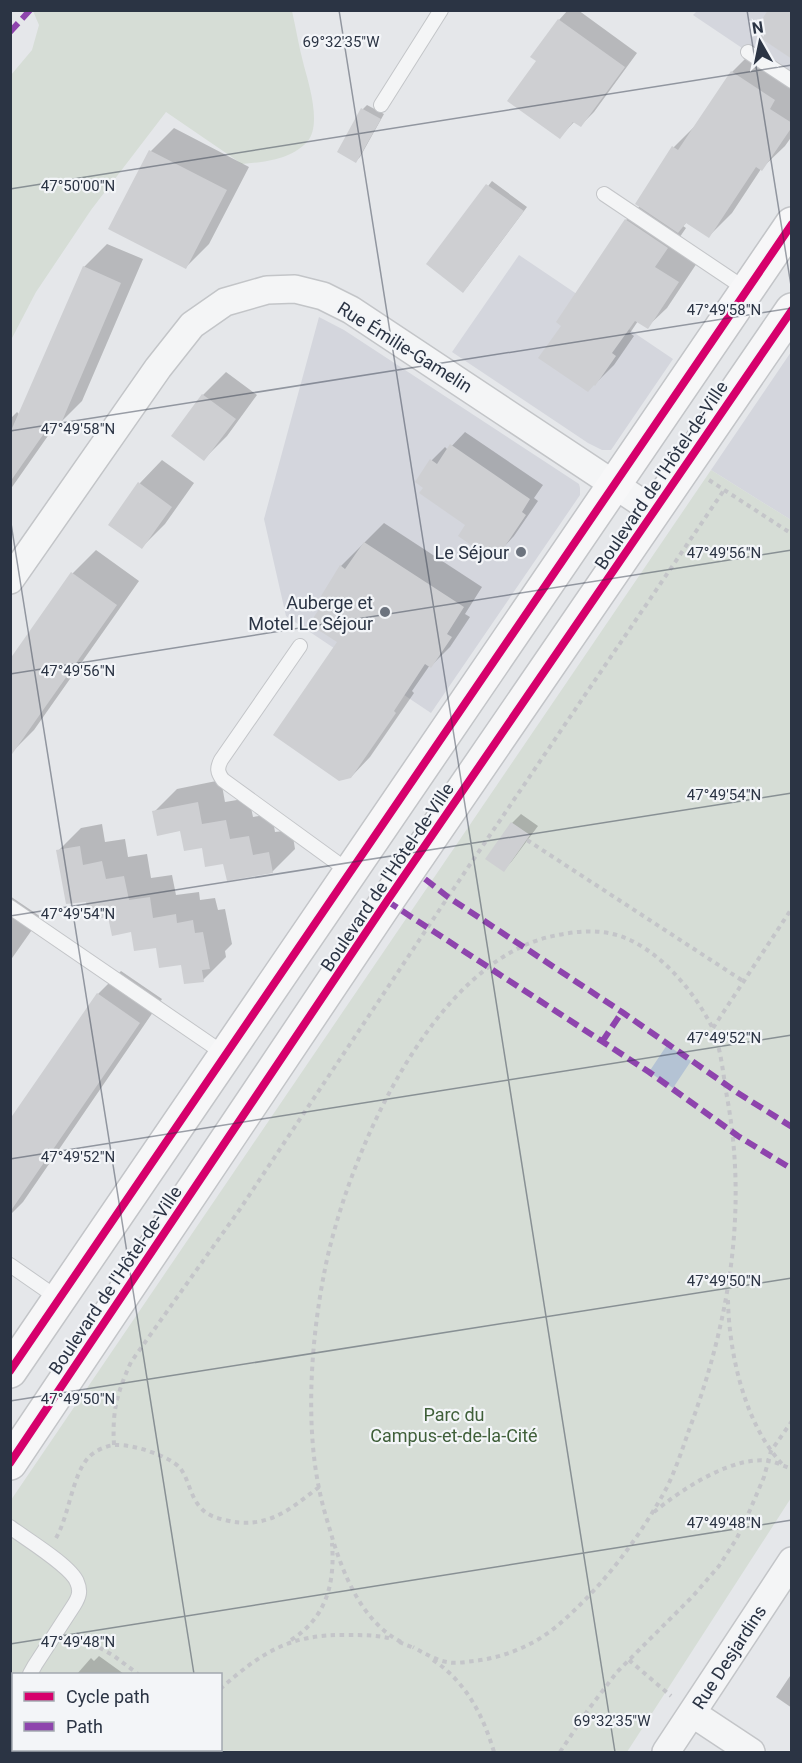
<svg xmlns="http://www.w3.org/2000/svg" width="802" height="1763" viewBox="0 0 802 1763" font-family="Roboto,sans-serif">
<rect width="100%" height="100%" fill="#e5e7ea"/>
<path fill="#d4d6dd" d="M697 11H791V81L693 15Z
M519 255 673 359 611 450H602L588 443 452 352Z
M319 317 344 330 547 463 579 484 580 488V495L431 713 286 616 264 519Z
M791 352V520L711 470Z"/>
<path fill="#d6ddd6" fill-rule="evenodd" d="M33 11H292C296 29 299 47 304 66 309 84 322 126 307 142 290 160 264 162 242 164L166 112 91 210 36 292 11 340V75L32 50 39 25Z
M711 470 791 520V1498L627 1752H11V1500ZM14 1674H220V1750H14Z"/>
<path fill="#b4c3d4" d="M667 1045 691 1061 673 1088 649 1072Z"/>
<path fill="#0003" d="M568 10H578L637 53 594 112 581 125 575 121 560 137 538 61 532 57 559 20Z
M755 49 792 73V136L785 146 761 169 732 213 709 236 687 222 683 226 686 228 673 247 697 263 667 308 647 327 638 321 630 333 634 336 614 365 595 384 563 325 626 220 640 206 674 147 697 124 732 72Z
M367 105 384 114 360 157 356 161 363 109Z
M174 128 249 167 209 244 186 267 110 229 151 151Z
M492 181 527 207 467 287 428 264Z
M107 244 143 259 82 401 59 424 57 423 10 490V419L17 412 20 415 84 267Z
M226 372 257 395 227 436 204 459 173 436 203 395Z
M465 432 543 485 534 498 538 501 514 536 501 550 495 546 487 554 467 524 426 487 432 460 445 447 448 450Z
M162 460 194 483 165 524 142 547 140 483Z
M384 523 482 587 465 614 470 617 450 647 431 666 430 665 412 691 414 693 370 757 351 777 339 642 328 599 341 566Z
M96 550 139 581 34 730 11 753 10 662 73 573Z
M221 780 225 802 249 798 253 817 272 814 275 832 292 830 295 849 272 872 225 862 154 812 177 789Z
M521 814 538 826 512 861 504 870 487 859 512 823Z
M102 824 105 842 125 839 128 857 147 854 151 878 172 875 176 895 199 892 200 900 215 898 218 910 225 909 232 944 225 951 226 957 203 980 182 963 87 900 58 851 81 828Z
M10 896 41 917 10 961Z
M121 971 162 999 23 1202 10 1215V1121L98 994Z
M99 1656 124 1674H77L91 1658 94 1661Z
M792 1673V1708L776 1697Z"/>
<path fill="#cecfd2" d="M768 10H792V59L753 33Z
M558 19 625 67 581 127 573 122 560 139 507 101 536 61 530 57Z
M731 71 775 100 770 109 792 123V127L762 171 756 167 709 238 686 223 678 233 635 204 672 146 678 150Z
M361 108 381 119 356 163 337 152Z
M149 150 227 190 186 269 108 229Z
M486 184 524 211 463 293 426 264Z
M625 219 668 248 655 267 679 282 648 329 635 321 612 353 616 356 595 386 594 385 588 392 538 358 561 326 556 322Z
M83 266 121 283 60 426 52 422 10 482V433Z
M202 394 236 419 204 461 171 436Z
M450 444 530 499 522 512 526 515 501 552 494 547 487 556 458 536 465 525 419 493 423 488 415 482 430 459 437 464Z
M138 482 172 507 142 549 108 525Z
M364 542 464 607 447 634 452 637 431 668 425 664 394 711 396 713 351 778 339 781 273 735 337 642 309 624 326 599 321 596 340 565 345 569Z
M71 572 117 605 10 757V659Z
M198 802 202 824 226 820 230 839 249 836 253 855 269 852 273 873 227 881 223 864 205 867 202 848 184 851 180 831 157 836 152 811Z
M511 822 530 835 504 872 485 859Z
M80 846 83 865 102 861 106 879 124 876 129 900 150 897 153 918 176 914 177 923 193 920 195 933 203 932 210 969 202 970 204 982 184 984 181 965 159 968 156 948 134 951 131 932 112 936 108 917 89 920 86 902 66 904 56 850Z
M97 993 140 1023 10 1212V1119Z"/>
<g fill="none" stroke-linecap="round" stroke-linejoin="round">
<g stroke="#c3c5c8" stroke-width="16">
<path id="lane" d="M748 52 792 81
M381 105 441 10
M604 194 747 290
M300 646 221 760C217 768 217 772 223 780L351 873
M10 907 226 1055
M10 1265 59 1299
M10 1527C26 1539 71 1566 77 1582 81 1591 79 1597 74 1605L35 1665 30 1674
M20 1752V1750"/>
</g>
<g stroke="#c3c5c8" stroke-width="30">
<path id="street" d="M10 580 158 368 192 325 225 302 267 290 295 289 323 296 351 310 654 511
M692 1713 751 1752
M666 1752 792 1561"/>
</g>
<g stroke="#c3c5c8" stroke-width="36">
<path id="secondary" d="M10 1371 792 224
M10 1463 387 901 792 310"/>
</g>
<path stroke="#c4c5c9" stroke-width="4" stroke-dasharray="4.5 4.5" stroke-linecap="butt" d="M709 480 792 534
M527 840 743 981
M713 1028 792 908
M728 1300C729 1354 745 1426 784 1466
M114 1445C112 1411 117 1393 131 1362L240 1209 448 897 724 490
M654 1512C682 1489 737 1452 774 1462 780 1464 786 1467 792 1469
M56 1538C69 1516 72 1476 88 1458 94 1451 107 1445 116 1445 132 1444 170 1456 180 1468 189 1479 190 1497 201 1508 207 1515 216 1518 225 1520 266 1530 288 1511 319 1487
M76 1634 114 1656 138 1674
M291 1640C327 1617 335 1583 332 1543
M399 1642 414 1648
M401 1642C363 1622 344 1577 332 1537 328 1523 323 1508 320 1493 305 1426 311 1341 324 1274 345 1162 432 957 558 935 582 930 607 929 630 940 664 956 694 992 711 1025 721 1046 723 1074 727 1097 748 1211 729 1323 689 1430 681 1453 673 1478 661 1498 635 1543 603 1585 564 1620 539 1643 508 1657 474 1661 465 1662 455 1664 447 1662 435 1660 424 1653 413 1647
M433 1660C466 1682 483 1715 494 1752
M629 1660 671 1696
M220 1689C262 1652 290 1634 347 1635 361 1635 375 1635 389 1638
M168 1752 170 1750
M560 1752 588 1710 617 1672 693 1596 719 1566 737 1538 750 1510 764 1477 771 1451 792 1421"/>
<use href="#lane" stroke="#f4f5f6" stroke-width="14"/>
<use href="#street" stroke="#f4f5f6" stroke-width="27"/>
<use href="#secondary" stroke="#f7f7f8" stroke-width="33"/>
<path stroke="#8e44ad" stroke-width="6" stroke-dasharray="12 6" stroke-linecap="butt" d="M10 32 30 10
M425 879 448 897 622 1012 738 1093 792 1127
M387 901 649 1072 738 1136 792 1169
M602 1042 622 1012"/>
<g stroke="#f3f5f8" stroke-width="11">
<path id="cycleway" d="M10 1371 792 224
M10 1463 387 901 792 310"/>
</g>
<use href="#cycleway" stroke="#d6006c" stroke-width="8"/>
</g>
<path fill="none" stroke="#2b3444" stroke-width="1.5" stroke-opacity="0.45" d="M339 10 615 1752M747 10 792 292M10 189 792 65M10 431 792 308M10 517 194 1674M10 674 792 550M10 916 792 793M10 1159 792 1035M10 1401 792 1278M10 1644 792 1520M206 1750V1752"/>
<g fill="#6c737e" stroke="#f3f5f8" stroke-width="2">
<circle cx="521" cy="552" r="6"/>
<circle cx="385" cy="612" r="6"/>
</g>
<g text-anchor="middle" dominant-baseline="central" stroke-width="4.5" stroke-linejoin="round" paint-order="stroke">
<g font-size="18" fill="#2b3444" stroke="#f3f5f8">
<text transform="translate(405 347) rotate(32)">Rue Émilie-Gamelin</text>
<text transform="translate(661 475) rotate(-56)">Boulevard de l'Hôtel-de-Ville</text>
<text transform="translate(387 877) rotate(-56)">Boulevard de l'Hôtel-de-Ville</text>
<text transform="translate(115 1280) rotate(-56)">Boulevard de l'Hôtel-de-Ville</text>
<text transform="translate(729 1657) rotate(-57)">Rue Desjardins</text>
</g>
<g font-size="18" fill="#2b3444" stroke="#f3f5f8" text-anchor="end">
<text x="509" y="552">Le Séjour</text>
<text x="373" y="602">Auberge et<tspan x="373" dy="21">Motel Le Séjour</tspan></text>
</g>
<g font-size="18" fill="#3f5f39" stroke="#f3f5f8">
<text x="454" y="1414">Parc du<tspan x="454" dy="21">Campus-et-de-la-Cité</tspan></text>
</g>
</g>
<g font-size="15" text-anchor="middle" fill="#2b3444" stroke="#f3f5f8" stroke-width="4.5" stroke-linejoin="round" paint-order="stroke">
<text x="341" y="47">69°32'35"W</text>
<text x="78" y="191">47°50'00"N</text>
<text x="724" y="315">47°49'58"N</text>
<text x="78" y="434">47°49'58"N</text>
<text x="724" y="558">47°49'56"N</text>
<text x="78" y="676">47°49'56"N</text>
<text x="724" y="800">47°49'54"N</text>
<text x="78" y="919">47°49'54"N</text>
<text x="724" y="1043">47°49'52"N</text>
<text x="78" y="1162">47°49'52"N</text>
<text x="724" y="1286">47°49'50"N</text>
<text x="78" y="1404">47°49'50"N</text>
<text x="724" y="1528">47°49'48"N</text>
<text x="78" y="1647">47°49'48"N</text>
<text x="612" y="1726">69°32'35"W</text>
</g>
<rect width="802" height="1763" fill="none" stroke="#2b3444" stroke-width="24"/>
<rect x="12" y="1673" width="210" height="78" fill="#f3f5f8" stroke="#a3a8b0" stroke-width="1.5"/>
<rect x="24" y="1692" width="30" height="9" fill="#d6006c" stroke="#a3a8b0" stroke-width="1.5"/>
<text x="66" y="1703" font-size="18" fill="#2b3444">Cycle path</text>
<rect x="24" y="1722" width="30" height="9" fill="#8e44ad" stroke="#a3a8b0" stroke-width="1.5"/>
<text x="66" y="1733" font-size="18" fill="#2b3444">Path</text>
<g transform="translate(760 42) rotate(351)" stroke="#f3f5f8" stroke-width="4.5" paint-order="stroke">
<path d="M0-4.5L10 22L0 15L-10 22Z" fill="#2b3444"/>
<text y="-9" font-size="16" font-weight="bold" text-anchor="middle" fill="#2b3444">N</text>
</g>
</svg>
